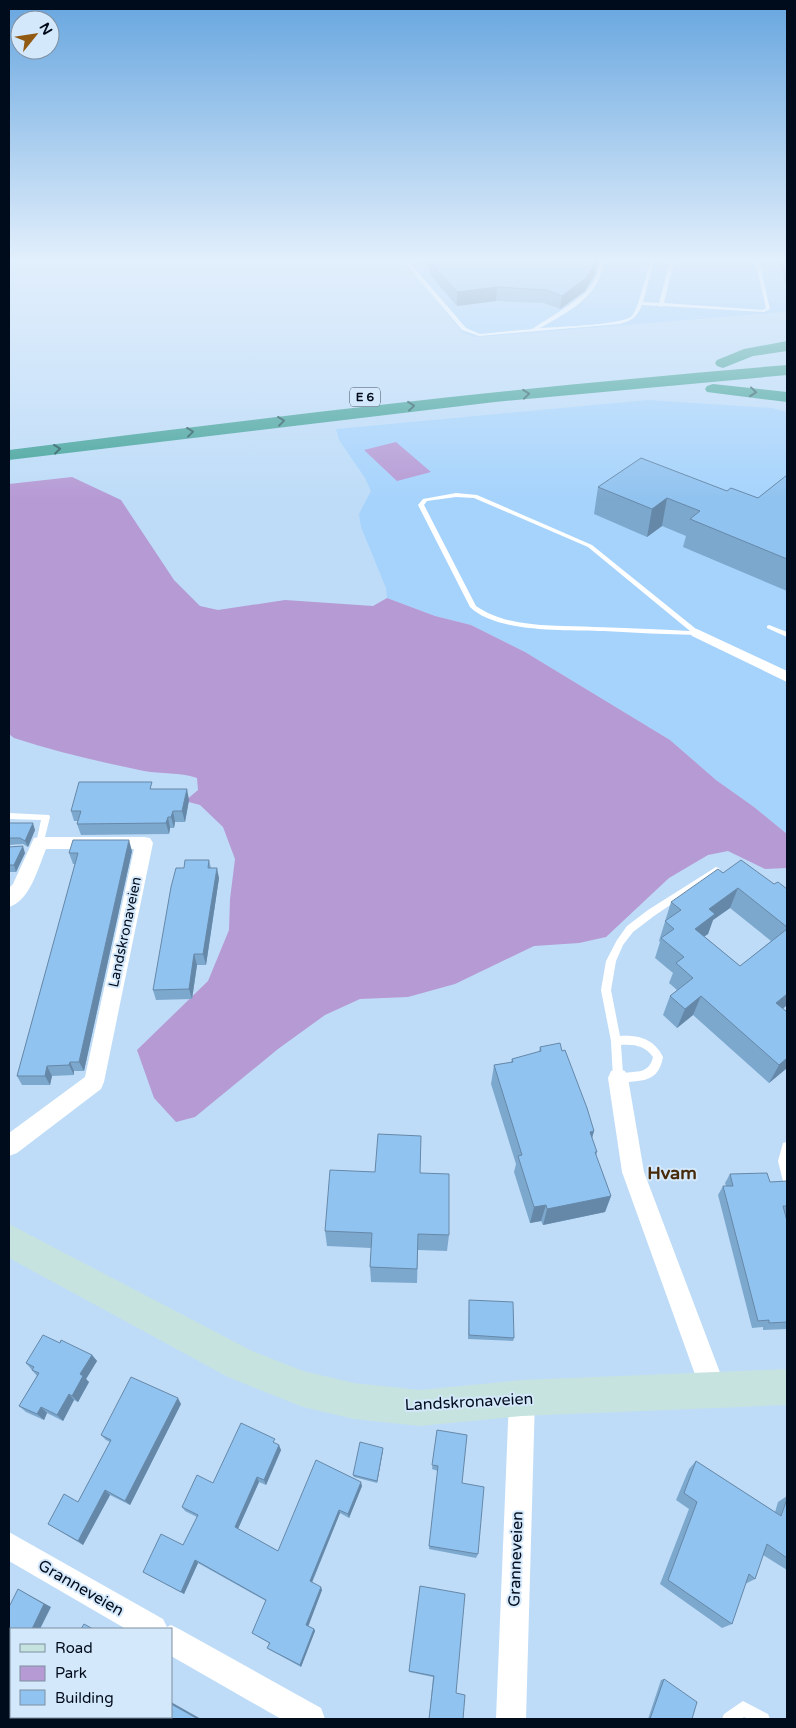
<svg xmlns="http://www.w3.org/2000/svg" width="796" height="1728" viewBox="0 0 796 1728" font-family="'Varela Round',sans-serif">
<rect width="100%" height="100%" fill="#bedcf8"/>
<path fill="#a6d3fc" d="M401 257H787V312L476 337 462 332Z
M648 400 772 408 787 412V834L754 807 716 780 670 740 525 652 471 625 435 616 387 598 386 588 361 527 359 514 371 491 365 478 339 440 336 429Z"/>
<path fill="#b69ad4" d="M396 442 431 472 397 481 364 450Z
M72 477 121 500 174 580 200 606 218 610 285 600 373 606 387 598 435 616 471 625 525 652 670 740 716 780 754 807 787 834V868L765 869 728 851 708 855 669 878 606 937 579 943 534 946 455 984 408 997 360 999 325 1015 278 1049 195 1117 176 1122 154 1098 137 1050 208 981 229 930 230 899 235 859 223 827 200 805 185 801 198 790 197 778C179 772 162 774 144 771 100 762 57 752 14 738L9 734V484Z"/>
<g fill="none" stroke-linecap="round" stroke-linejoin="round">
<path fill="#fff" fill-rule="evenodd" d="M400 257H405L466 328 480 334 532 329 568 306 586 292 592 284 597 275 599 257H603C603 263 603 268 601 273 594 300 561 316 540 328 556 327 623 325 632 316 639 307 647 271 651 257H655L643 302 659 303 671 257H675L664 303 763 310 766 308 754 257H758L770 309 764 312 663 306 661 307 659 306 642 305C637 317 632 321 619 324L479 336 462 330Z
M456 493 477 495 592 545 701 633 697 635C666 634 635 633 604 631 568 630 496 633 470 607L418 505 423 499ZM456 497 474 498 588 547 690 631C658 629 626 628 594 627 556 625 509 629 476 606L424 505 427 501Z
M769 625 787 632V637L767 628V626Z
M9 813 49 815 50 817 43 845 40 846 36 843 41 820 9 819Z
M716 867 719 868 720 870 719 872 654 916 633 932 623 945 616 961 611 990 620 1036C639 1035 654 1039 663 1057 658 1084 641 1080 618 1083L614 1081 613 1078 611 1041 601 990 606 961 617 940 627 926 648 910ZM621 1045C635 1044 645 1046 653 1057 649 1074 637 1071 623 1073Z
M787 1142V1182L783 1181 778 1161 783 1143Z
M743 1701 768 1714 770 1719H748L744 1717 741 1719H722L724 1714Z"/>
<path fill="#fff" fill-rule="evenodd" d="M697 629 787 671V682L692 636 690 633 692 630Z
M40 837H144L150 838 153 843 104 1082 101 1089 17 1153 9 1156V1133L85 1077 134 849H46C38 868 30 901 9 907V888L13 884 34 838Z
M618 1069 625 1071 628 1078 644 1172 727 1391 723 1400 714 1404 705 1400 701 1391 622 1172 608 1078 611 1071Z
M522 1385 531 1389 535 1398 526 1719H496L509 1398 513 1389Z
M9 1532 163 1619 167 1627 171 1625 181 1630 321 1708 325 1719H281L171 1656V1629H126L9 1561Z"/>
<path fill="#c6e3e0" fill-rule="evenodd" d="M9 1224 252 1351 303 1371 354 1383 420 1390 522 1380 787 1369V1405L522 1416 420 1426 354 1419 303 1407 228 1377 9 1258Z"/>
<path fill="#42a299" fill-rule="evenodd" d="M787 341V351L753 356 723 368 717 366 715 363 717 360 744 349Z
M787 365V375L495 402 9 460V450C268 417 527 386 787 365Z
M713 384 787 392V402L707 392 705 389 707 386Z"/>
</g>
<path fill="#7da8ce" fill-rule="evenodd" d="M421 257H597L595 274 585 291 560 309 544 303 496 301 457 306 430 275V267Z
M778 257H787V283H785Z
M787 475V591L683 547 686 536 662 526 647 537 594 514 598 487 727 491 758 498Z
M153 789 189 800 185 822H175L174 828H170L169 834 81 835 77 824 78 821H74L71 811Z
M9 823 35 830 28 847 23 844 9 845Z
M9 847 25 853 16 872H9Z
M132 851 84 1071H74V1075L52 1076 50 1085H22L17 1076 75 864H73L69 853Z
M209 860 211 868 219 878 206 965H197L192 999 156 1000 153 990Z
M723 873 774 884 787 889V1005L783 1009 787 1012V1068L769 1083 693 1015 677 1028 663 1015 670 996 677 990 669 983 673 973 655 958 660 942 659 941 671 902ZM730 908 771 941 740 966 704 936 708 934 713 920Z
M540 1047 594 1131 592 1138 597 1152 596 1156 611 1196 605 1212 543 1225 541 1221 530 1223 514 1172 516 1164 491 1084 494 1065 511 1062 512 1059 539 1052Z
M420 1173 449 1235 447 1251 418 1250 417 1283 371 1282 370 1267 371 1248 327 1246 325 1231Z
M730 1174 770 1182H787V1214H785L787 1221V1329L763 1330V1327L752 1328 718 1195 723 1186H726L725 1183Z
M469 1300 514 1338 513 1341 468 1339Z
M60 1343 92 1355 97 1361 86 1379 89 1382 78 1402 74 1400 63 1421 47 1413 44 1420 26 1412 19 1406 37 1376 26 1363Z
M181 1404 130 1505 110 1495 83 1545 48 1524 78 1502 110 1442 106 1440 101 1435Z
M437 1430 462 1483 478 1554 476 1558 429 1549 438 1471 432 1469Z
M276 1443 281 1450 266 1485 259 1482 238 1529 278 1551 362 1486 349 1518 340 1513 312 1583 322 1590 308 1626 314 1629 315 1631 301 1667 270 1650 267 1648 269 1643 252 1633 266 1601 198 1563 184 1594 143 1572 183 1545 197 1517 185 1511 182 1507 213 1483Z
M383 1450 377 1483 354 1477 353 1475Z
M696 1461 775 1512 778 1502 787 1496V1570L763 1555 755 1579 745 1584 732 1624 722 1628 660 1584 689 1509 676 1500 689 1469Z
M420 1586 456 1693 463 1719H429L433 1677 409 1672Z
M664 1679 692 1719H648L661 1680Z"/>
<path fill="#6688a8" d="M597 262 595 274 585 291 560 309 562 296Z
M497 287 496 301 457 306V292Z
M667 498 662 526 647 537 652 509Z
M187 789 189 800 185 822 182 811Z
M173 811 175 822 174 828 171 817Z
M168 817 170 828 169 834 166 823Z
M33 823 35 830 28 847 25 841Z
M129 840 132 851 84 1071 79 1062Z
M23 846 25 853 16 872 14 865Z
M217 868 219 878 206 965 203 954Z
M738 888 730 908 713 920 708 934 688 948 695 929 709 909Z
M194 954 197 965 192 999 189 989Z
M787 994V1005L766 1022 776 1003Z
M701 996 693 1015 677 1028 685 1009Z
M787 1058V1068L769 1083 779 1065Z
M70 1062 74 1071V1075L69 1065Z
M47 1066 52 1076 50 1085 45 1076Z
M594 1131 589 1148 590 1132Z
M611 1196 605 1212 543 1225 547 1209Z
M546 1205 541 1221 530 1223 534 1207Z
M92 1355 97 1361 86 1379 89 1382 78 1402 72 1396 80 1374Z
M69 1394 74 1400 63 1421 57 1415Z
M178 1398 181 1404 130 1505 125 1501Z
M41 1407 47 1413 44 1420 37 1414Z
M279 1445 281 1450 266 1485 264 1480Z
M383 1448V1450L377 1483V1481Z
M257 1477 259 1482 237 1531 235 1527Z
M361 1482 362 1486 349 1518 348 1514Z
M105 1490 110 1495 83 1545 78 1541Z
M339 1510 340 1513 311 1584 310 1581Z
M195 1560 198 1563 184 1594 181 1592Z
M321 1587 322 1590 308 1627 306 1625Z
M18 1589 51 1607 40 1629H32Z
M314 1629 315 1631 301 1667 300 1665Z
M171 1702 201 1719H198L171 1704Z
M11 1712V1717H16L15 1719H9V1716Z"/>
<path fill="#91c3f0" stroke="#6688a8" d="M432 257H597V262L586 278 562 296 546 290 497 287 457 292 430 262 436 261Z
M781 257H787V279H786Z
M641 458 727 491 731 488 758 498 787 475V559L690 519 700 511 667 498 652 509 598 487Z
M79 782H152L150 789H187L182 811H173L171 817H168L166 823 77 824 81 811H71Z
M9 823H33L25 841 20 838H9Z
M73 840H129L79 1062H70L69 1065 47 1066 45 1076H17L78 853H69Z
M23 846 14 865H9V847Z
M185 860H209L208 868H217L203 954H194L189 989 153 990 171 887 176 868H184Z
M741 860 774 884 778 882 787 889V927L738 888 709 909 715 914 695 929 740 966 787 929V994L776 1003 787 1012V1058L779 1065 701 996 685 1009 670 996 693 978 676 963 684 957 661 938 674 929 665 921 681 910 671 902 718 869 723 873Z
M560 1043 562 1051 565 1050 587 1108 594 1131 590 1132 597 1152H595L611 1196 547 1209 546 1205 534 1207 518 1156 522 1155 494 1065 513 1062 512 1059 541 1051 540 1047Z
M378 1134 421 1136 420 1173 449 1174V1235L418 1234 417 1269 370 1267 372 1233 325 1231 330 1170 375 1172Z
M767 1173 770 1182 787 1181V1206H783L787 1221V1322L769 1323V1320L758 1321 723 1186H733L730 1174Z
M469 1300 513 1302 514 1338 469 1335Z
M43 1335 60 1343 61 1340 92 1355 80 1374 83 1376 72 1396 69 1394 57 1415 41 1407 37 1414 19 1406 39 1373 32 1370 34 1367 26 1363Z
M131 1377 178 1398 125 1501 105 1490 78 1541 48 1524 64 1494 78 1502 111 1440 101 1435Z
M241 1423 275 1439 273 1442 279 1445 264 1480 257 1477 235 1527 278 1551 316 1460 361 1482 348 1514 339 1510 310 1581 321 1587 306 1625 314 1629 300 1665 267 1648 270 1643 252 1633 266 1600 195 1560 181 1592 143 1572 161 1534 183 1545 198 1515 182 1507 197 1475 213 1483Z
M437 1430 467 1435 462 1483 484 1487 478 1554 429 1546 438 1466 432 1465Z
M360 1442 383 1448 377 1481 353 1475Z
M696 1461 781 1516 787 1499V1558L767 1544 755 1579 749 1574 732 1624 668 1580 697 1502 684 1493Z
M420 1586 465 1594 456 1693 465 1695 463 1719H429L434 1676 409 1671Z
M18 1589 44 1604 32 1629H11V1712L9 1716V1607Z
M84 1624 93 1629H81Z
M664 1679 697 1702 692 1719H650Z
M171 1704 198 1719H48L50 1717H171Z"/>
<defs><path id="oneway-chevron" d="M-2-3.5L2.5 0L-2 3.5" fill="none" stroke-width="1.6" stroke-linecap="round" stroke-linejoin="round" transform="scale(1.25)"/></defs>
<g stroke="#21575a">
<use href="#oneway-chevron" transform="translate(753 392) rotate(6)"/>
<use href="#oneway-chevron" transform="translate(526 394) rotate(-6)"/>
<use href="#oneway-chevron" transform="translate(411 406) rotate(-6)"/>
<use href="#oneway-chevron" transform="translate(281 421) rotate(-7)"/>
<use href="#oneway-chevron" transform="translate(190 432) rotate(-7)"/>
<use href="#oneway-chevron" transform="translate(57 449) rotate(-7)"/>
</g>
<linearGradient id="sky" x2="0" y2="1"><stop stop-color="#67a6df"/><stop offset="0.52" stop-color="#e2effc"/><stop offset="1" stop-color="#e2effc" stop-opacity="0"/></linearGradient>
<rect width="796" height="499" fill="url(#sky)"/>
<g text-anchor="middle" dominant-baseline="central" stroke-width="4" stroke-linejoin="round" paint-order="stroke">
<rect fill="#d4e8fb" stroke="#404e5f" stroke-width="1" x="350" y="387.5" width="30" height="19" rx="4"/>
<g font-size="12" font-weight="bold" fill="#000c1c">
<text x="365" y="397">E 6</text>
</g>
<g font-size="14" fill="#000c1c" stroke="#d4e8fb">
<text transform="translate(125 932) rotate(-78)">Landskronaveien</text>
</g>
<g font-size="16" fill="#000c1c" stroke="#d4e8fb">
<text transform="translate(469 1402) rotate(-3)">Landskronaveien</text>
<text transform="translate(516 1559) rotate(-88)">Granneveien</text>
<text transform="translate(81 1588) rotate(30)">Granneveien</text>
</g>
<g font-size="18" font-weight="bold" fill="#462a0a" stroke="#d4e8fb">
<text x="672" y="1173">Hvam</text>
</g>
</g>
<rect width="796" height="1728" fill="none" stroke="#000c1c" stroke-width="20"/>
<rect x="10" y="1628" width="162" height="90" fill="#d4e8fb" stroke="#7f90a2"/>
<rect x="20" y="1644" width="25" height="8" fill="#c6e3e0" stroke="#7f90a2"/>
<text x="55" y="1653" font-size="15" fill="#000c1c">Road</text>
<rect x="20" y="1666" width="25" height="15" fill="#b69ad4" stroke="#7f90a2"/>
<text x="55" y="1678" font-size="15" fill="#000c1c">Park</text>
<rect x="20" y="1690" width="25" height="15" fill="#91c3f0" stroke="#7f90a2"/>
<text x="55" y="1703" font-size="15" fill="#000c1c">Building</text>
<g transform="translate(35 35) rotate(60)"><circle r="24" fill="#d4e8fb" stroke="#7f90a2"/>
<path d="M0-4L9 19L0 12L-9 19Z" fill="#915a12"/>
<text y="-8" font-size="14" font-weight="bold" text-anchor="middle" fill="#000c1c">N</text>
</g>
</svg>
